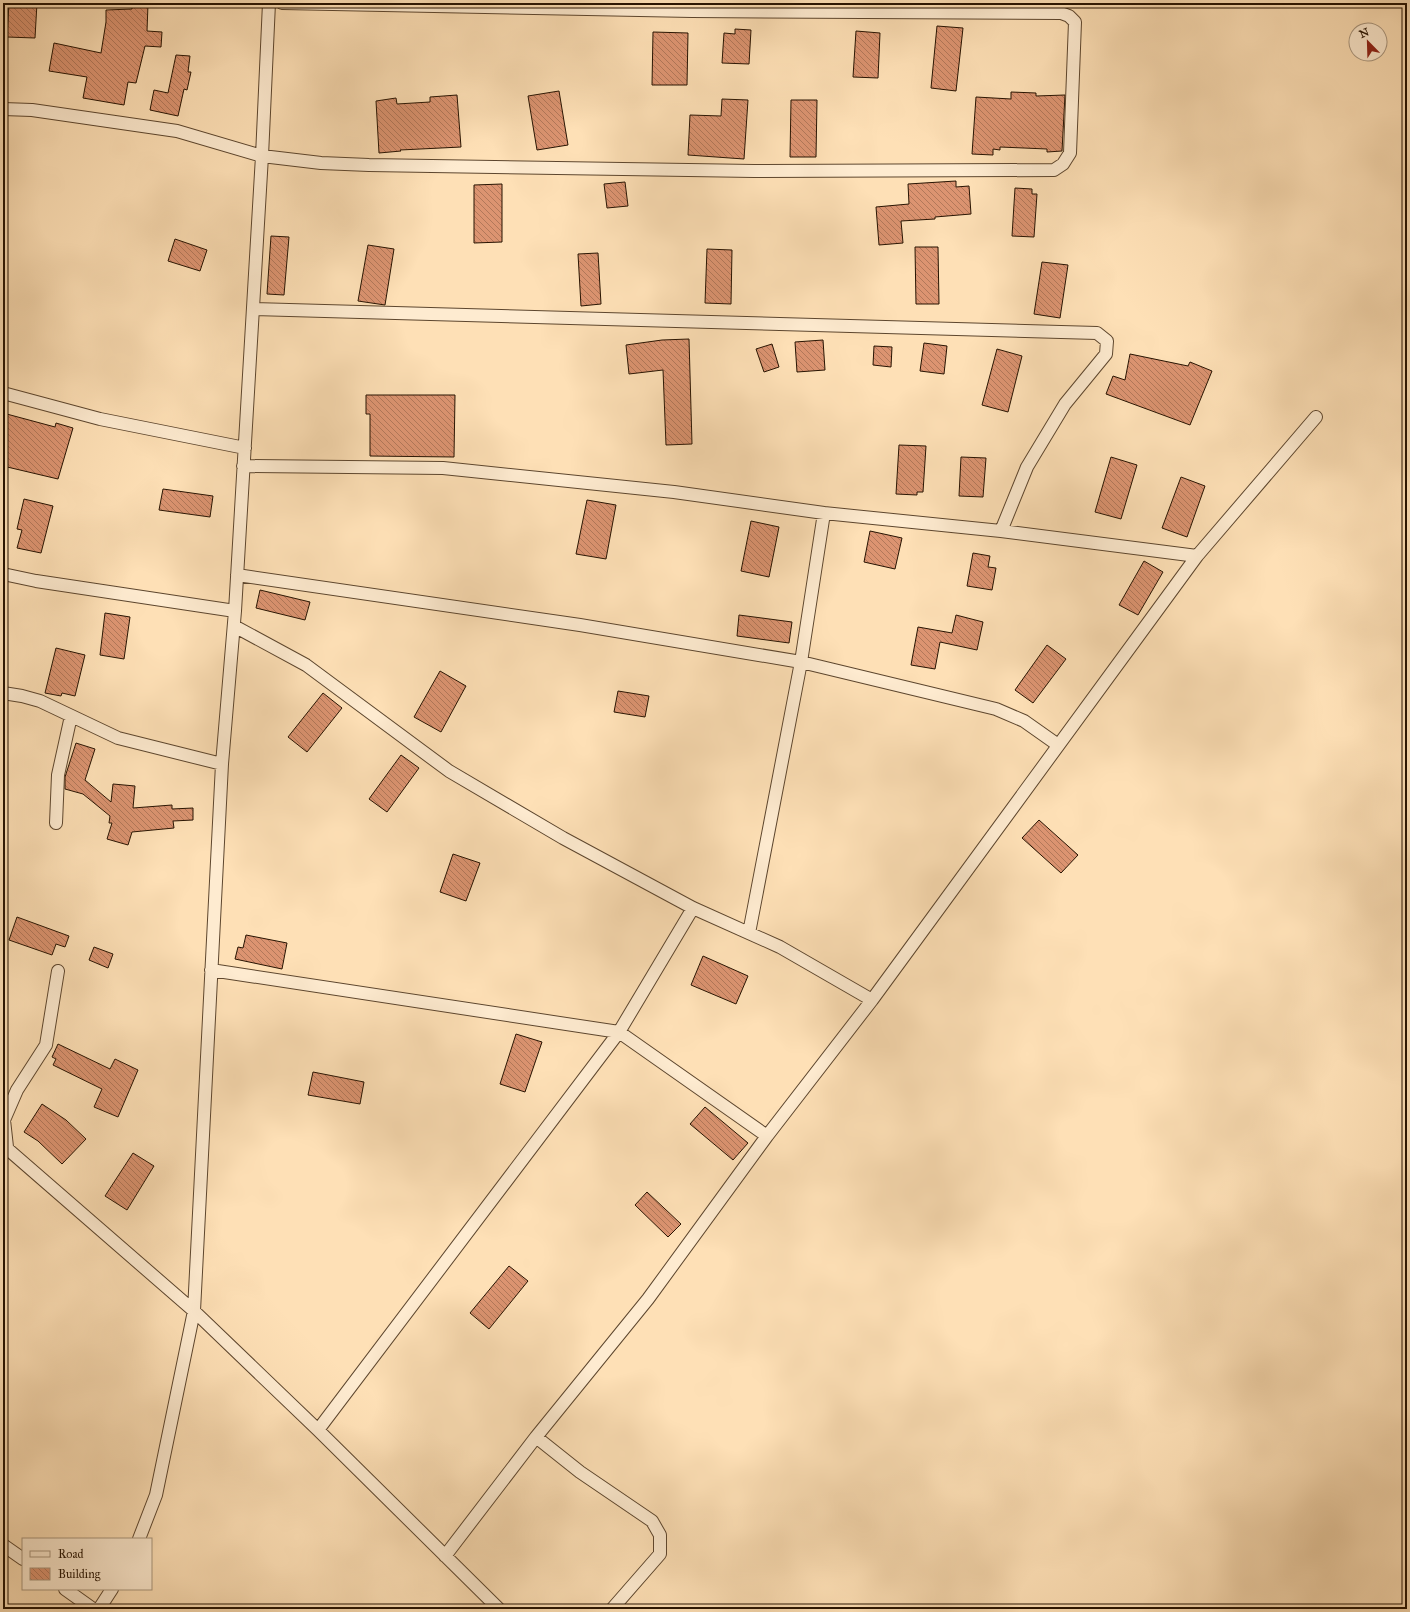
<svg xmlns="http://www.w3.org/2000/svg" width="1410" height="1612" viewBox="0 0 1410 1612" font-family="'IM FELL Great Primer',serif">
<defs>
<pattern id="building-back-hatch" width="6" height="6" patternUnits="userSpaceOnUse"><rect width="6" height="6" fill="#dc9471"/><path d="M-1 5l2 2M0 0l6 6M5-1l2 2" fill="none" stroke="#b2785a"/></pattern>
</defs>
<rect width="100%" height="100%" fill="#fee0b6"/>
<filter id="stains"><feTurbulence type="fractalNoise" baseFrequency=".005" numOctaves="4"/><feColorMatrix values="0 0 0 0 .2 0 0 0 0 .09 0 0 0 0 .02 0 0 0 .5 -.17"/></filter>
<radialGradient id="worn" r=".72"><stop offset=".6" stop-color="#630" stop-opacity="0"/><stop offset="1" stop-color="#630" stop-opacity=".3"/></radialGradient>
<path fill="url(#building-back-hatch)" stroke="#271301" d="M9 3H37L35 38 7 37Z
M132 3 148 4 147 31 162 32 161 47 145 46 136 83 128 82 124 105 83 98 87 77 49 71 54 43 101 53 106 22V10L132 9Z
M937 26 963 28 956 91 931 88Z
M735 29 751 30 749 64 722 63 724 33 735 34Z
M856 31 880 33 878 78 853 77Z
M653 32 688 33 687 85H652Z
M176 55 190 56 188 72H191L187 90 184 89 178 116 150 110 154 90 168 93Z
M559 91 568 145 537 150 528 96Z
M1011 92 1036 93V96L1065 95 1062 151 1047 152V149L1000 147V150L993 149V155L972 154 976 97 1011 99Z
M457 95 461 147 400 150 401 151 379 153 376 101 396 98 397 104 430 102V97Z
M722 99 748 100 744 159 688 155 690 115 721 116Z
M791 100H817L816 157H790Z
M956 181V187L969 186 971 214 935 217V219L901 221 903 243 879 245 876 207 909 204 908 184Z
M625 182 628 206 607 208 604 184Z
M502 184V242L474 243V185Z
M1015 188 1032 189V194H1037L1034 237 1012 236Z
M271 236 289 237 284 295 267 294Z
M175 239 207 250 200 271 168 261Z
M368 245 394 249 385 305 358 301Z
M915 247H938L939 304H916Z
M707 249 732 250 731 304 705 303Z
M598 253 601 304 581 306 578 254Z
M1042 262 1068 265 1060 318 1034 314Z
M689 339 692 444 666 445 663 370 629 374 626 345 662 340Z
M823 340 825 370 797 372 795 342Z
M924 343 947 346 944 374 920 371Z
M772 344 779 367 764 372 756 349Z
M874 346 892 347 891 367 873 365Z
M997 349 1022 356 1008 412 982 405Z
M1130 354 1188 366 1190 362 1212 371 1190 425 1106 394 1113 376 1125 380Z
M366 395H455L454 457 370 456V414H366Z
M3 413 55 427 56 423 73 428 58 479 3 466Z
M899 445 926 446 923 492H917V495L896 494Z
M961 457 986 458 983 497 959 496Z
M1111 457 1137 465 1121 519 1095 512Z
M1181 477 1205 486 1187 537 1162 528Z
M163 489 213 496 210 517 159 510Z
M24 499 53 506 41 553 17 548 22 530 17 529Z
M587 500 616 505 606 559 576 554Z
M751 521 779 527 769 577 741 571Z
M870 531 902 538 895 569 864 562Z
M973 553 990 556 988 567 996 568 992 590 967 586Z
M1144 561 1163 572 1138 615 1119 605Z
M260 590 310 602 305 620 256 608Z
M105 613 130 617 124 659 100 655Z
M739 615 792 622 789 643 737 636Z
M956 615 983 622 977 650 940 642 935 669 911 665 918 627 952 633Z
M1047 645 1066 659 1033 703 1015 690Z
M56 648 85 655 75 696 62 693 61 696 45 693Z
M440 671 466 686 441 732 414 717Z
M618 691 649 696 645 717 614 712Z
M323 693 342 708 307 752 288 737Z
M76 743 95 749 85 780 111 802 113 784 135 786 133 808 172 805V809L193 808V820L173 821 174 828 132 832 128 845 107 839 112 823H109L110 816 83 794 65 789V777Z
M401 755 419 768 387 812 369 799Z
M1039 820 1078 855 1061 873 1022 838Z
M453 854 480 863 466 901 440 892Z
M17 917 69 936 65 947 56 944 52 955 9 940Z
M246 935 287 943 282 969 235 959 238 947 243 948Z
M94 947 113 954 108 968 89 960Z
M703 956 748 976 736 1004 691 985Z
M516 1034 542 1042 525 1092 500 1084Z
M58 1044 110 1069 115 1059 138 1070 118 1117 94 1107 102 1089 53 1065 56 1059 52 1057Z
M313 1072 364 1082 360 1104 308 1095Z
M42 1104 66 1120 86 1139 62 1164 38 1141 24 1132Z
M705 1107 748 1143 733 1160 690 1124Z
M133 1153 154 1166 127 1210 105 1196Z
M647 1192 681 1224 668 1237 635 1205Z
M509 1266 528 1281 489 1329 470 1313Z"/>
<g fill="none" stroke-linecap="round" stroke-linejoin="round">
<g stroke="#5d462e" stroke-width="14">
<path id="street" d="M269 3 262 156 235 611 222 764 194 1311 318 1430 499 1609
M3 109 32 110 177 131 262 156 321 163 369 165 754 171 1054 170 1063 164 1070 153 1075 22 1069 16 1061 13 692 11 282 3
M253 309 1097 333 1107 341 1106 354 1065 404 1027 467 1001 531
M3 393 100 419 245 448
M243 466 443 468 674 492 824 513 1001 531 1197 556
M3 574 36 581 235 611
M237 575 580 625 801 662 996 709 1024 721 1058 745
M234 626 306 665 449 771 563 838 693 908 780 947 872 1000
M3 693 22 696 40 701 118 738 222 764
M56 823 58 775 71 716
M749 933 801 662 824 513
M211 970 619 1032 767 1136
M3 1145 194 1311 156 1495 139 1539
M7 1147 4 1120 17 1090 46 1045 58 971
M318 1430 619 1032 693 908
M536 1437 580 1472 652 1521 660 1535V1554L612 1609
M3 1545 23 1559
M445 1556 536 1437 648 1299 767 1136 872 1000 1197 556 1316 417
M65 1589 93 1609
M99 1609 112 1589"/>
</g>
<use href="#street" stroke="#feebd0" stroke-width="12"/>
</g>
<rect width="1410" height="1612" fill="none" stroke="#fee0b6" stroke-width="16"/>
<rect x="4" y="4" width="1402" height="1604" fill="none" stroke="#271301" stroke-width="2"/>
<rect x="8" y="8" width="1394" height="1596" fill="none" stroke="#271301"/>
<rect x="22" y="1538" width="130" height="52" fill="#feebd0" stroke="#a8957d"/>
<rect x="30" y="1551" width="20" height="6" fill="#feebd0" stroke="#a8957d"/>
<text x="58" y="1558" font-size="12" fill="#271301">Road</text>
<rect x="30" y="1568" width="20" height="12" fill="url(#building-back-hatch)" stroke="#a8957d"/>
<text x="58" y="1578" font-size="12" fill="#271301">Building</text>
<g transform="translate(1368 42) rotate(337)"><circle r="19" fill="#feebd0" stroke="#a8957d"/>
<path d="M0-3L7 15L0 10L-7 15Z" fill="#8f2418"/>
<text y="-6" font-size="11" font-weight="bold" text-anchor="middle" fill="#271301">N</text>
</g>
<rect width="100%" height="100%" filter="url(#stains)"/>
<rect width="100%" height="100%" fill="url(#worn)"/>
</svg>
